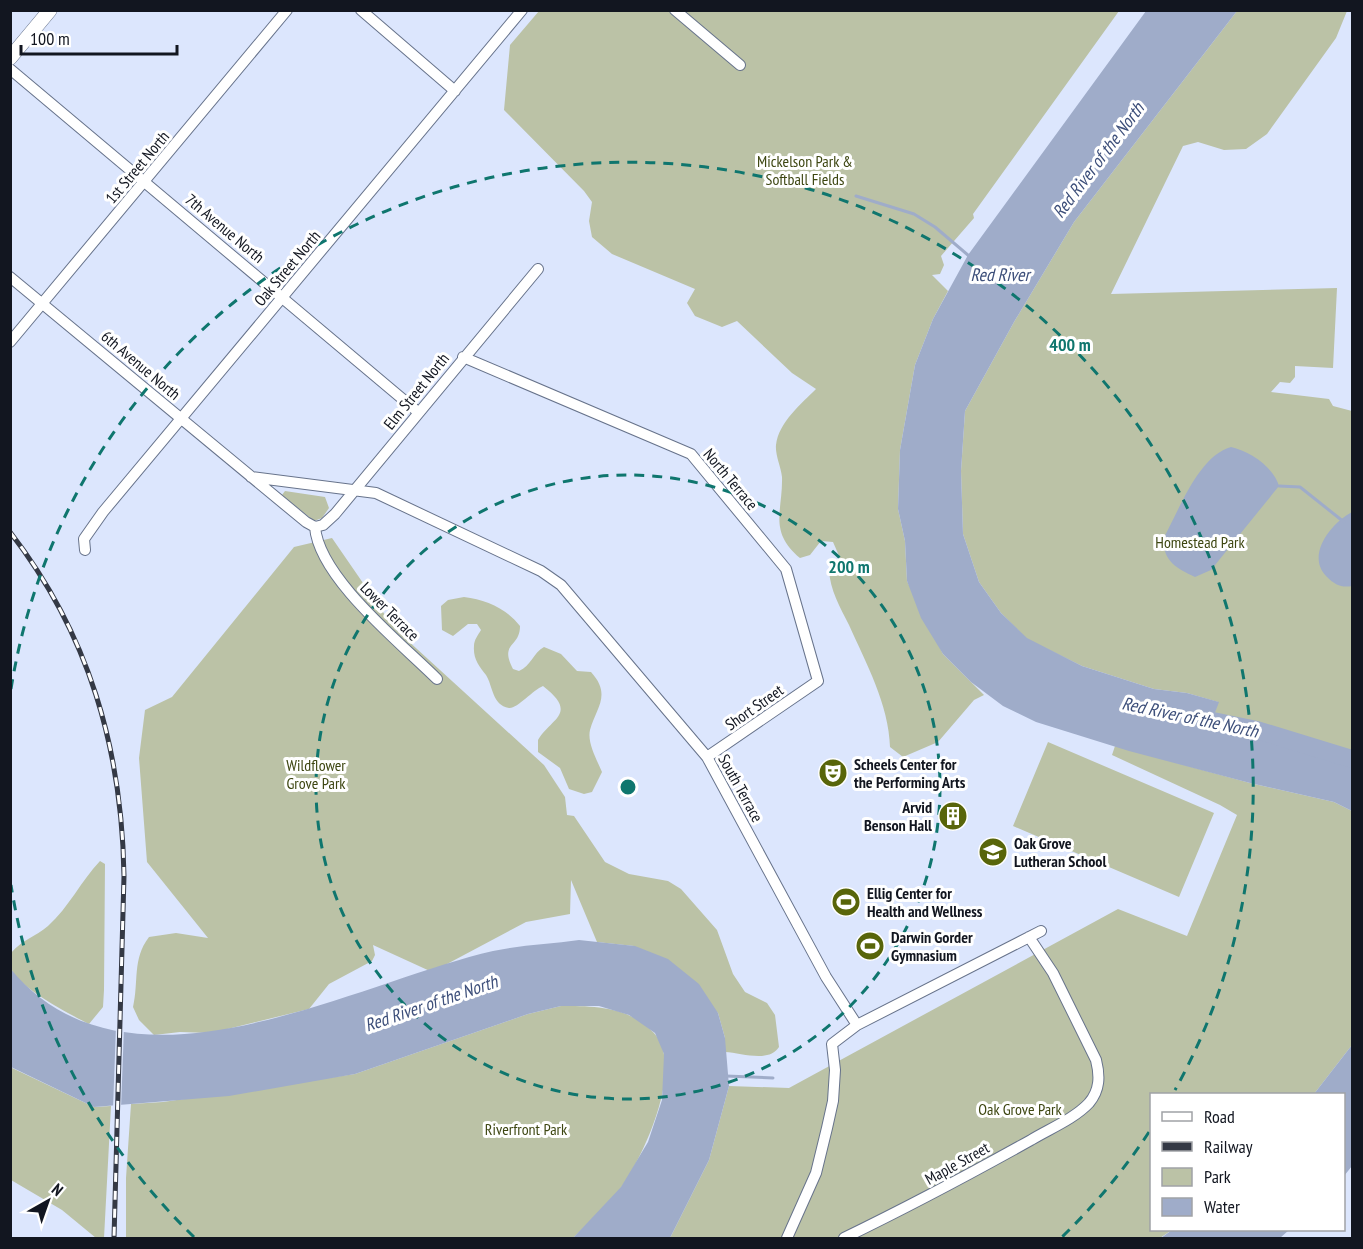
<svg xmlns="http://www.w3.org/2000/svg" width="1363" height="1249" viewBox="0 0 1363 1249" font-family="'PT Sans Narrow',sans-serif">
<rect width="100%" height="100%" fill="#dce6fd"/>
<path fill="#bbc2a6" d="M539 11H1119L973 214 974 218 941 256 944 265 940 274 932 275 948 291 933 319 915 365 900 450 898 509 905 541 907 581 943 654 984 695 974 700 938 742 903 757 890 747C889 705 866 663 849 625 840 607 830 590 829 570L840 558 833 542 821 541 810 555 800 558C768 531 783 511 782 477 781 467 775 455 776 445 778 423 802 403 816 389L792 373 737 321 722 327 695 316 687 303 695 289 612 254 592 237 589 221 592 202 584 191 504 110 510 45Z
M1237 11H1347L1336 38 1267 134 1246 149 1224 150 1198 142 1183 146 1111 294 1337 288 1333 368 1295 366V377L1290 383 1280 382 1271 392 1329 399 1333 406 1352 411V756L1213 718 1218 702 1187 693 1154 689 1082 666 1027 639 1001 613 979 582 963 534 961 471 965 411 1014 322 1074 222Z
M285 491 325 497 329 508 322 518 314 521 282 495Z
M332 538 394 628 544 765 565 797 567 815 574 816 605 862 629 874 668 881 681 889 717 930 733 974 745 992 767 1003 775 1015 779 1047C769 1063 742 1053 725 1052V1038L718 1013 634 946 597 942 571 880 570 914 526 922 432 972 373 945 375 955 372 961 329 984 309 1009 211 1033 180 1032 154 1035 139 1020 133 1007C139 982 132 959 149 937L176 933 208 938 147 862 139 758 145 710 172 697 294 547Z
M464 597C486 600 506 608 520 626 520 648 499 642 513 669L519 671C531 666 533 653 544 647L561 654 577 671 591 672C612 695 596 708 590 730 587 743 597 760 602 772L592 792 584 794 569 789 560 768 538 752V740C551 718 579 714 543 686 533 690 517 709 509 708 492 705 493 686 486 675 479 666 473 659 474 646 474 640 478 635 481 630L477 624H468L453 636 442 630 441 606 448 600Z
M1048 742 1214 813 1179 897 1013 826Z
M1115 746 1250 783 1334 802 1352 811V1045L1314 1094H1152V1230H1172L1160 1238H670L709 1160 729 1086 789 1088 1118 909 1187 936 1237 815 1220 805 1112 755Z
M100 861 105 864 104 990 103 1007 89 1024C71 1015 17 987 11 968 9 964 11 957 11 953 23 939 35 937 48 926 69 907 81 881 100 861Z
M561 1006C594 1006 629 1006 654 1033 685 1067 644 1154 623 1185 610 1205 589 1222 573 1238H126V1178L131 1104 163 1102 355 1074 528 1014Z
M10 1067 94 1107 111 1106 104 1238H96L62 1210 11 1180Z"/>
<path fill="#9facc9" d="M1146 11H1237L1074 222 1014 322 965 411 961 471 963 534 979 582 1001 613 1027 638 1082 666 1154 689 1187 693 1219 702 1213 718 1352 756V811L1334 802 1250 783 1129 751 1036 722 1003 706 971 682 943 654 921 618 907 581 905 541 898 509 900 450 915 365 933 319 968 255Z
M1231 447C1249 451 1273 466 1279 486L1211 570 1195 577C1176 568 1164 562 1163 539 1179 511 1198 456 1231 447Z
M1352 512V586C1342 588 1335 585 1327 577 1305 556 1331 523 1352 512Z
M579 940 635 946 668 959 699 984 718 1013 725 1038 729 1086 709 1160 670 1238H573L621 1187 648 1142 662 1100 664 1054 655 1033 629 1015 599 1006H561L528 1014 355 1074 229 1096 94 1107 11 1067 10 968C127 1112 353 983 493 951 521 945 551 944 579 940Z
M1352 1045V1166L1344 1176V1094H1314Z
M1172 1230H1289L1280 1238H1161Z"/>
<path fill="#dce6fd" d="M116 1026 124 1027 121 1108 113 1109Z"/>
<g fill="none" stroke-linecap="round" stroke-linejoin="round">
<path stroke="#9facc9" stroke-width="3" d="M856 196 914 214 935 227 969 256
M1279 486 1300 487 1344 522
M726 1076 773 1078"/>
<path stroke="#9facc9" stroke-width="18" d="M1213 721 1257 730 1352 759"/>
<g stroke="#67738b" stroke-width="12">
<path id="minor" d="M361 10 455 91
M675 10 740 65
M10 69 418 412
M10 277 306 522 315 527
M10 342 287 10
M463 357 691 454 786 569 818 681 707 757
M251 477 376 493 541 571 561 585 707 757 826 977 857 1025
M315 527 323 525 335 514 538 269
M315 527C319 578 402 644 437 679
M85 550 84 539 103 512 522 10
M787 1238 816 1173 827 1128 833 1101 835 1070 832 1044 857 1025 1041 931
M844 1238C908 1207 970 1174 1031 1140 1049 1129 1074 1119 1089 1103 1100 1090 1100 1076 1096 1060L1053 973 1029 937"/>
</g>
<g stroke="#67738b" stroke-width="15">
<path id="tertiary" d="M10 58 50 10"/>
</g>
<use href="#minor" stroke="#fff" stroke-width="10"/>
<use href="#tertiary" stroke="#fff" stroke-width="14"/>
<g stroke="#343945" stroke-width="5">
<path id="rail" d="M10 532C89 634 122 749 124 876L114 1238"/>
</g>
<use href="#rail" stroke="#fff" stroke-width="3" stroke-dasharray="9" stroke-linecap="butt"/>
</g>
<g fill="none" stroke="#0f766e" stroke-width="3" stroke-dasharray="10 8">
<circle cx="628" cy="787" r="312"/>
<path d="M1149 1132A625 625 0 0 1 1062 1237M194 1237A625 625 0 0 1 11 885M11 689A625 625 0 1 1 1175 1090"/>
</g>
<defs>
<g id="theatre-disc" transform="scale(1.5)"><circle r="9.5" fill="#58650a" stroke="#fff"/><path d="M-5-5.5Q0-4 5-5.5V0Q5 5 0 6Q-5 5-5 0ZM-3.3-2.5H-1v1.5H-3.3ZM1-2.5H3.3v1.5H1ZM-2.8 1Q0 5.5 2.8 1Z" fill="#fff"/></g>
<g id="building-disc" transform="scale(1.5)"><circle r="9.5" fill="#58650a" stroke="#fff"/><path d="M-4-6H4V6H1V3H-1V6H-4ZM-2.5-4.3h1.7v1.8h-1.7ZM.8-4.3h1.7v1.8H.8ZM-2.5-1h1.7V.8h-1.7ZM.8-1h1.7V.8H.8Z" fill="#fff"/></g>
<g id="school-disc" transform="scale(1.5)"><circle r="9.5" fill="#58650a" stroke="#fff"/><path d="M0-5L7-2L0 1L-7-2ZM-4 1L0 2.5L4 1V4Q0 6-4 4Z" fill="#fff"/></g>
<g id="stadium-disc" transform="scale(1.5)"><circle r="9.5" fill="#58650a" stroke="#fff"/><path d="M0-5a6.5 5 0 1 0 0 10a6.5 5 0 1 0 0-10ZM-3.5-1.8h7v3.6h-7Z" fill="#fff"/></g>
</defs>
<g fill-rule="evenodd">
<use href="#theatre-disc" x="833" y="773"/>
<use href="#building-disc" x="953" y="816"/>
<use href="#school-disc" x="993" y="852"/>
<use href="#stadium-disc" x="846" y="902"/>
<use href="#stadium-disc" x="870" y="946"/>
</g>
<g text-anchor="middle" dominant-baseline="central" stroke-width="6" stroke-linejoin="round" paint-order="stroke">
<g font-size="16" fill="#3d4611" stroke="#fff">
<text x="805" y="161">Mickelson Park &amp;<tspan x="805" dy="18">Softball Fields</tspan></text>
<text x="1200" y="542">Homestead Park</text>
<text x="316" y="765">Wildflower<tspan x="316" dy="18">Grove Park</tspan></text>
<text x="1020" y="1109">Oak Grove Park</text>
<text x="526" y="1129">Riverfront Park</text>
</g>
<g font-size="16" fill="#121620" stroke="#fff">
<text transform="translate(137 167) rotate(-50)">1st Street North</text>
<text transform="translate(225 228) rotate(40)">7th Avenue North</text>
<text transform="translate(287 268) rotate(-50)">Oak Street North</text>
<text transform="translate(141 365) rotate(40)">6th Avenue North</text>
<text transform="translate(416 391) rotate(-51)">Elm Street North</text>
<text transform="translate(731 479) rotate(50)">North Terrace</text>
<text transform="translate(390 611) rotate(45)">Lower Terrace</text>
<text transform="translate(754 707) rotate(-35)">Short Street</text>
<text transform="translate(741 788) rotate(61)">South Terrace</text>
<text transform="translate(957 1163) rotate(-29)">Maple Street</text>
</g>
<g font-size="16" font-weight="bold" fill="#121620" stroke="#fff" text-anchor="start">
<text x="854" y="764">Scheels Center for<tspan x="854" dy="18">the Performing Arts</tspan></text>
<text x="932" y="807" text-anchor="end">Arvid<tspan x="932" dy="18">Benson Hall</tspan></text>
<text x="1014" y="843">Oak Grove<tspan x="1014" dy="18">Lutheran School</tspan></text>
<text x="867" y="893">Ellig Center for<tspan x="867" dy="18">Health and Wellness</tspan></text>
<text x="891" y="937">Darwin Gorder<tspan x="891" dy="18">Gymnasium</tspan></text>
</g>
<g font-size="18" font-style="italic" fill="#3d4f7a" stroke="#fff">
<text transform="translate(1098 160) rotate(-53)">Red River of the North</text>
<text x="1000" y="274">Red River</text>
<text transform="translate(1190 717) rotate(12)">Red River of the North</text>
<text transform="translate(431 1003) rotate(-19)">Red River of the North</text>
</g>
</g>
<circle cx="628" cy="787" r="9" fill="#0f766e" stroke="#fff" stroke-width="3"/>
<g font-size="18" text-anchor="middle" font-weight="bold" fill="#0f766e" stroke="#fff" stroke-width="6" stroke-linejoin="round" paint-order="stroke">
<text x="1070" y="351">400 m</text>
<text x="849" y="573">200 m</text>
</g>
<rect width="1363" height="1249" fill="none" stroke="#121620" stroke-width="24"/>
<rect x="1150" y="1093" width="195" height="138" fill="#ffffff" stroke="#a0a2a6" stroke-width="1.5"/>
<rect x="1162" y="1112" width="30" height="9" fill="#ffffff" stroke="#a0a2a6" stroke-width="1.5"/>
<text x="1204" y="1123" font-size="18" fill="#121620">Road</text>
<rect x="1162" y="1142" width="30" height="9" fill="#343945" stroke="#a0a2a6" stroke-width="1.5"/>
<text x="1204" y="1153" font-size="18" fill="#121620">Railway</text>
<rect x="1162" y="1168" width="30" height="18" fill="#bbc2a6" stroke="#a0a2a6" stroke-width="1.5"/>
<text x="1204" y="1183" font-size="18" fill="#121620">Park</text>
<rect x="1162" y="1198" width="30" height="18" fill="#9facc9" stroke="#a0a2a6" stroke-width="1.5"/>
<text x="1204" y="1213" font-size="18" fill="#121620">Water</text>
<g transform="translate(48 1201) rotate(40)" stroke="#ffffff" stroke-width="4.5" paint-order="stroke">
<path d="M0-4.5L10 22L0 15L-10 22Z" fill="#121620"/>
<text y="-9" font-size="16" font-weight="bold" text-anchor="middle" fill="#121620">N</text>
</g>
<path d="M21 45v9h156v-9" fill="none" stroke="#121620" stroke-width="3"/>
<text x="30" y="45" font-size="18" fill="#121620" stroke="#ffffff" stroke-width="4.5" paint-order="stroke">100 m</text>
</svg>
